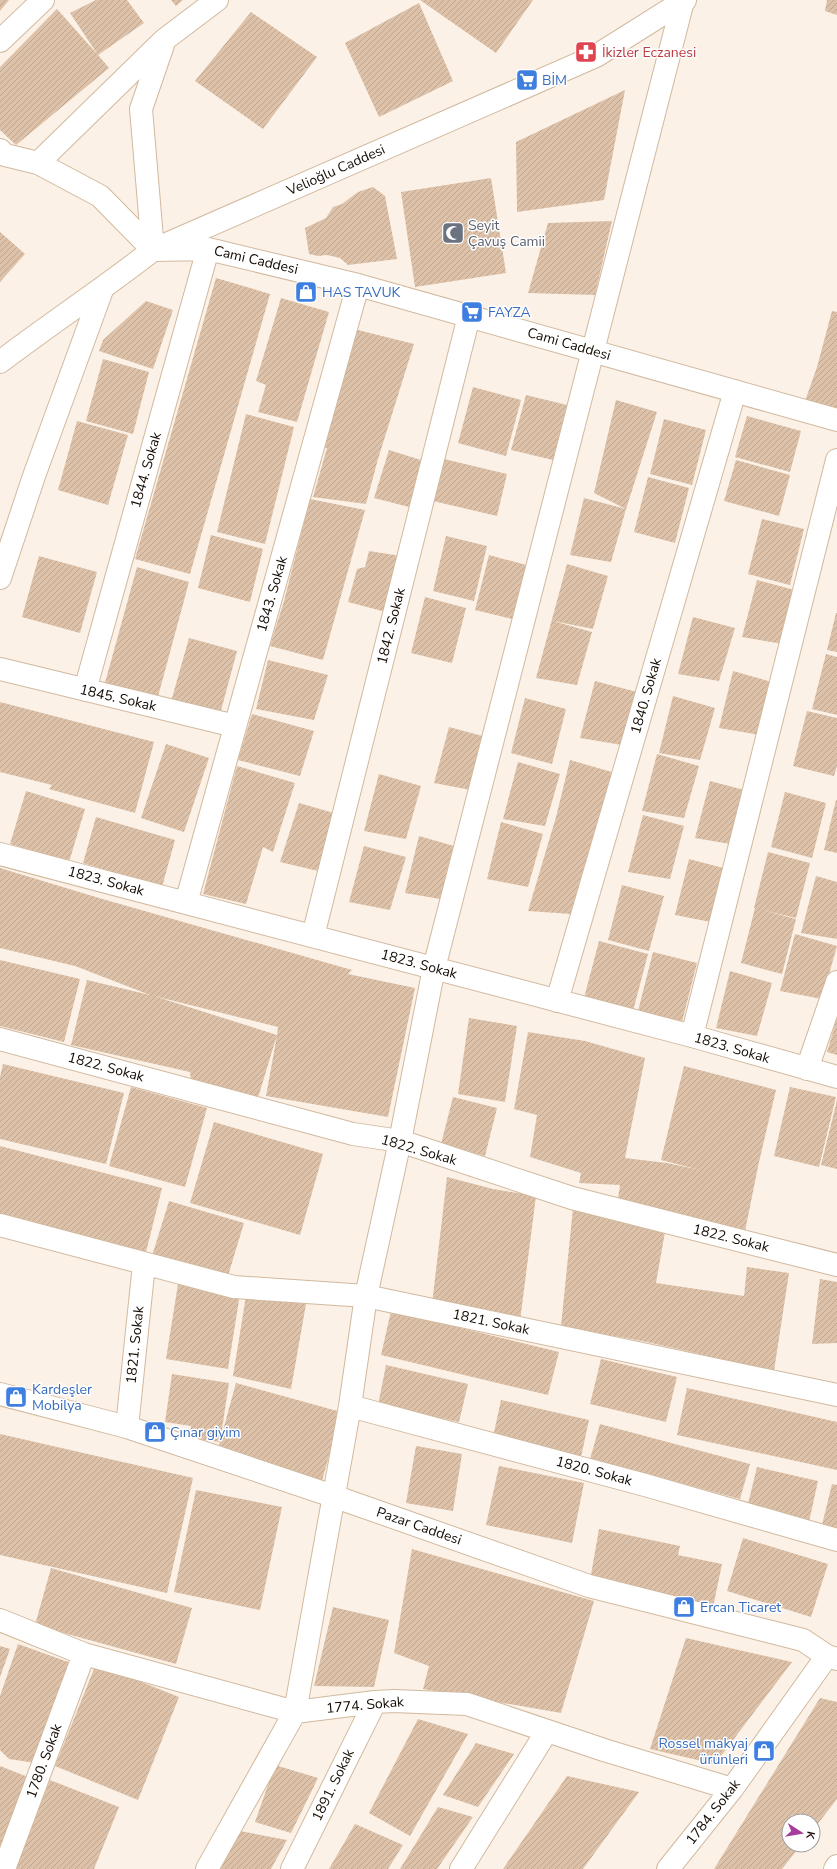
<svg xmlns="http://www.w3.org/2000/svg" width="837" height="1869" viewBox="0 0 837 1869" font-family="'Nunito Sans',sans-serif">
<defs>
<pattern id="building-hatch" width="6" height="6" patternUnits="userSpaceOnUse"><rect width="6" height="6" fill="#ddc2a9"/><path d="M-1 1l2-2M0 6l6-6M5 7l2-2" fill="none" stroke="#bda690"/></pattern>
</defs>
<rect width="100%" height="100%" fill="#fcf1e6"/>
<path fill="url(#building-hatch)" d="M0 0H9L0 11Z
M96 0H127L144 23 98 55 109 68 16 145 0 130V67L57 9 98 55 70 13Z
M171 0H183L176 6Z
M420 0H533L496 53Z
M827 0H837V15L825 11Z
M419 3 453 81 379 117 345 43Z
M251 12 317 57 263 129 195 81Z
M625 90 604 200 517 212 516 142Z
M491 178 506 273 415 287 401 192Z
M373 187 385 196 397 259 348 265 340 258 327 255 318 256 309 254 305 228 326 218 333 207 342 204 358 192Z
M612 221 595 295 528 293 548 223Z
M0 232 25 254 0 282Z
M216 278 270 294 190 574 135 559Z
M281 298 329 312 297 422 258 412 266 385 256 381Z
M146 301 173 310 153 369 99 351 103 340Z
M832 311 837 312V412L804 404 817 367Z
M354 329 414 344 378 459 366 504 313 497 327 448 322 447Z
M103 359 149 372 133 434 86 421Z
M473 387 521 400 506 456 458 443Z
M526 395 567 405 553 460 511 450Z
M616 400 657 412 626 509 594 493Z
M246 414 294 427 265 544 217 532Z
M747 416 801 431 790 472 735 457Z
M664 419 706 430 692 485 650 474Z
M77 421 128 435 108 505 58 490Z
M389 450 421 460 409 507 374 498Z
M444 459 507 474 497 516 433 501Z
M736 460 790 475 779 516 724 501Z
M648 477 689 488 675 543 634 532Z
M584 498 626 509 611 562 570 555Z
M310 499 365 510 323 660 270 646 284 601Z
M762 519 804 529 790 585 748 574Z
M211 535 263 549 250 602 198 588Z
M446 536 487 546 474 601 433 591Z
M369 551 401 556 386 612 348 602 357 569 365 567Z
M489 555 530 566 516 620 475 610Z
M39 556 97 572 80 633 22 617Z
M567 564 608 576 593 629 553 621 592 632 577 685 536 678Z
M137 567 189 582 156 704 103 690Z
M757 580 798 591 783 644 742 637Z
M425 597 466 608 452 663 411 653Z
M836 613H837V652L827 650Z
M693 617 735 628 719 681 678 674Z
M189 638 237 651 219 718 170 705Z
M826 654 837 657V715L812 709Z
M268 660 328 675 314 720 256 709Z
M733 671 775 683 760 735 719 728Z
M595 681 637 692 622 745 580 738Z
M673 696 715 708 700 760 659 753Z
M525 698 566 709 552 764 511 753Z
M0 702 154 742 135 813 49 789 52 785 0 772Z
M807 711 837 718V766L834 776 793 766Z
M252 714 314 731 300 776 238 760Z
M449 727 490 738 476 791 434 783Z
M166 744 209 758 184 832 141 818Z
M657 754 699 766 684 818 642 811Z
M570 760 612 772 571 914 528 911 556 817Z
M518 762 560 774 545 826 503 819Z
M237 766 295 783 273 852 263 847 246 904 203 894Z
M379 774 421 786 406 839 364 831Z
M710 781 752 792 736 845 695 838Z
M26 791 85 809 69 862 10 844Z
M785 792 826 803 812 858 771 847Z
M836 800H837V853L824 850Z
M299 803 334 813 318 871 280 862Z
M643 815 684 826 670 879 628 872Z
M96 817 175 840 162 887 83 863Z
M501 822 543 834 528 887 487 879Z
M419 836 461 848 446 900 405 893Z
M364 846 406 857 390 910 349 902Z
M768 852 810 863 796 918 754 908Z
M689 859 731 870 716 923 675 915Z
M0 868 99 898 352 970 348 974 415 988 388 1117 266 1096 277 1035 278 1027 154 996 277 1035 257 1101 191 1081 190 1072 71 1045 87 980 150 995 75 966 0 948Z
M816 876 837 882V939L801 933Z
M622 885 664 896 649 951 608 940Z
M755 908 796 919 782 974 741 963Z
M795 934 837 946 822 999 780 991Z
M599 941 648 954 633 1011 584 998Z
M653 952 697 963 682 1022 638 1011Z
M0 960 80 979 64 1042 0 1026Z
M730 971 772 983 757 1036 716 1028Z
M469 1018 517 1026 505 1102 458 1094Z
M837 1018V1055L827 1052Z
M528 1032 585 1041 645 1058 625 1158 667 1163 700 1170 661 1160 684 1066 776 1090 759 1162 744 1236 617 1205 620 1185 579 1183 581 1173 530 1157 537 1115 514 1109Z
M3 1064 124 1093 106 1164 0 1139V1077Z
M131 1087 207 1108 185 1187 109 1166Z
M790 1087 836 1097 819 1167 774 1156Z
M453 1097 497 1108 485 1156 441 1144Z
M837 1100V1169L821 1165Z
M214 1122 323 1154 300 1235 190 1203Z
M0 1146 162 1188 146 1252 0 1214Z
M447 1177 493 1189 536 1196 520 1321 432 1304Z
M169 1201 244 1223 227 1279 152 1256Z
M573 1208 665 1232 656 1283 744 1296 747 1267 789 1273 774 1371 647 1342 561 1326Z
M820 1279 837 1282V1343L812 1344Z
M178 1284 240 1294 228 1369 166 1359Z
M246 1296 306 1304 291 1389 233 1376Z
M391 1311 559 1352 548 1395 381 1355Z
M601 1359 677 1377 666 1422 590 1404Z
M386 1365 468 1384 459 1422 378 1405Z
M172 1374 229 1383 220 1442 189 1438 191 1426 165 1422Z
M236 1383 341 1412 322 1481 217 1452Z
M687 1388 837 1422V1470L677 1435Z
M501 1400 589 1420 581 1457 493 1437Z
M600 1424 750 1464 740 1499 590 1459Z
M0 1434 193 1478 167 1593 0 1555Z
M416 1446 462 1454 453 1511 406 1503Z
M499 1466 584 1483 572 1543 486 1525Z
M757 1467 818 1481 809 1522 747 1508Z
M832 1484 837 1485V1528L822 1525Z
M196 1490 282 1507 260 1610 174 1592Z
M599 1529 680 1546 678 1555 722 1564 712 1612 589 1586Z
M743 1538 828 1564 811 1617 727 1591Z
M412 1549 594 1601 561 1713 423 1689 429 1666 394 1653Z
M51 1568 192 1608 176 1664 35 1625Z
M333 1607 389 1620 374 1687 314 1686Z
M686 1638 792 1662 715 1764 650 1749Z
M18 1644 71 1663 36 1763 9 1759 0 1750V1696Z
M0 1646 10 1649 0 1677Z
M96 1664 179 1697 138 1800 55 1766Z
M820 1698 837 1702V1799L813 1830V1821H789V1845H801L782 1869H714Z
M418 1719 468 1734 410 1836 369 1813Z
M476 1743 514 1754 478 1807 443 1795Z
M275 1765 318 1778 291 1833 255 1822Z
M0 1766 28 1777 0 1858Z
M567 1776 639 1792 583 1869H503Z
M50 1780 119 1807 94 1869H15Z
M438 1807 473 1817 437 1869H400Z
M355 1824 403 1845 388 1869H329Z
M240 1831 287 1840 271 1869H218Z"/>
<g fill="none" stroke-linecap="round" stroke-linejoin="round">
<g stroke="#d1b99e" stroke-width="24">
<path id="pedestrian" d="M0 1394 127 1427 333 1496 589 1586 803 1640 827 1656 837 1659"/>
</g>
<g stroke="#d1b99e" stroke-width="24">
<path id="minor" d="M0 41 43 0
M0 150 5 155 38 163 100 196 153 250 208 249 358 285 837 420
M38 163 164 40 217 0
M153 250 141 109 163 45
M0 578 34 476 102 290
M0 669 235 726
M85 690 208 249
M0 854 692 1036 837 1077
M186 903 358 285
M313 936 469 316
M557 1001 735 391
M692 1036 837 460
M0 1039 353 1134 400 1141 572 1198 837 1265
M807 1069 837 982
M0 1225 234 1287 366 1296 837 1395
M350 1406 645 1485 837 1540
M127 1427 144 1264
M0 1620 84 1654 295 1712 375 1702 394 1701 467 1704 604 1750 732 1789
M4 1869 84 1654
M207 1869 295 1712 350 1406 366 1296 400 1141 434 968 683 1
M292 1869 375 1702
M461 1869 547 1731
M668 1869 732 1789 827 1656
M835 1869 837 1866"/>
</g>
<g stroke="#d1b99e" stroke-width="24">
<path id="tertiary" d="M0 362C50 324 103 289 153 250L596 56 685 0"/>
</g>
<use href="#pedestrian" stroke="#fff" stroke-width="22"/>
<use href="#minor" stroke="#fff" stroke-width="22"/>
<use href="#tertiary" stroke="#fff" stroke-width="22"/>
</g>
<defs>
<g id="pharmacy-square" transform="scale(1.15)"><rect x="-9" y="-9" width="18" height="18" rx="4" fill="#e0444e" stroke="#fff"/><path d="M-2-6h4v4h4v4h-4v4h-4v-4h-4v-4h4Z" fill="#fff"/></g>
<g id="supermarket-square" transform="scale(1.15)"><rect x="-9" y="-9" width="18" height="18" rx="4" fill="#3f7fe0" stroke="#fff"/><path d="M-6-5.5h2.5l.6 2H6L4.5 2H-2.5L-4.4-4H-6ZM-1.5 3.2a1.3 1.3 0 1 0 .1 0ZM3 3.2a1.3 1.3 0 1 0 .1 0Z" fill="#fff"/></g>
<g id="mosque-square" transform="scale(1.15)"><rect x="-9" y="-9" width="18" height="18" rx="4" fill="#6b7280" stroke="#fff"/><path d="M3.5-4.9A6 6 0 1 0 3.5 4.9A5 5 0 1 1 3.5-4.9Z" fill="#fff"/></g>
<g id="shop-square" transform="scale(1.15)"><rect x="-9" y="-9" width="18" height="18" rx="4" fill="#3f7fe0" stroke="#fff"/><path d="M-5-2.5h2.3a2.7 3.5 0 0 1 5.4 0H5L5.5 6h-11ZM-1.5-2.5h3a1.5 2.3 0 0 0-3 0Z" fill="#fff"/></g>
</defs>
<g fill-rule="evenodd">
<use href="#pharmacy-square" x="586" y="52"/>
<use href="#supermarket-square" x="527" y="80"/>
<use href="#mosque-square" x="453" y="233"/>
<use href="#shop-square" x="306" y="292"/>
<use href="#supermarket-square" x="472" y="312"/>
<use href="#shop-square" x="16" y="1397"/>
<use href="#shop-square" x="155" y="1432"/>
<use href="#shop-square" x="684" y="1607"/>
<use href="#shop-square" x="764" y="1751"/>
</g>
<g text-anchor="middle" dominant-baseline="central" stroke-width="3" stroke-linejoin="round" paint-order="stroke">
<g font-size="14" fill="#be3a42" stroke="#fff" text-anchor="start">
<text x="602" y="52">İkizler Eczanesi</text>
</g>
<g font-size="14" fill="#366cbe" stroke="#fff" text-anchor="start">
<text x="542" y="80">BİM</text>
<text x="322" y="292">HAS TAVUK</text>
<text x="488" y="312">FAYZA</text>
<text x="32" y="1389">Kardeşler<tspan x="32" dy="16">Mobilya</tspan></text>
<text x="170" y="1432">Çınar giyim</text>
<text x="700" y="1607">Ercan Ticaret</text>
<text x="748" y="1743" text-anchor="end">Rossel makyaj<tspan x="748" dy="16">ürünleri</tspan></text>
</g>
<g font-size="14" fill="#140c04" stroke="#fff">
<text transform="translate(336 170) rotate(-24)">Velioğlu Caddesi</text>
<text transform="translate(256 260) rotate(13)">Cami Caddesi</text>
<text transform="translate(569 344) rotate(16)">Cami Caddesi</text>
<text transform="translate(146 470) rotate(-74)">1844. Sokak</text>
<text transform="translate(272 594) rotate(-74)">1843. Sokak</text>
<text transform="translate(391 626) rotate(-76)">1842. Sokak</text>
<text transform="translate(646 696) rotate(-74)">1840. Sokak</text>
<text transform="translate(118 698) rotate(13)">1845. Sokak</text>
<text transform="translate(106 881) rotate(15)">1823. Sokak</text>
<text transform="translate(419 964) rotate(15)">1823. Sokak</text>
<text transform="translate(732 1048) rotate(16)">1823. Sokak</text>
<text transform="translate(106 1067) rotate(15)">1822. Sokak</text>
<text transform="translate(419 1150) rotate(16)">1822. Sokak</text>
<text transform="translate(731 1238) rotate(14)">1822. Sokak</text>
<text transform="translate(491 1322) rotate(12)">1821. Sokak</text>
<text transform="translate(135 1345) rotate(-84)">1821. Sokak</text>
<text transform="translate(594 1471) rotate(15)">1820. Sokak</text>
<text transform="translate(419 1526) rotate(19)">Pazar Caddesi</text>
<text transform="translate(365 1705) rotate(-5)">1774. Sokak</text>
<text transform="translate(44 1761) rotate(-70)">1780. Sokak</text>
<text transform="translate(333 1785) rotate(-64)">1891. Sokak</text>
<text transform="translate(713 1812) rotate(-52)">1784. Sokak</text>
</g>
<g font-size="14" fill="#5b616d" stroke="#fff" text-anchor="start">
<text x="468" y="225">Seyit<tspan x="468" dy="16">Çavuş Camii</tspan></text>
</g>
</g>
<g transform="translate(801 1833) rotate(102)"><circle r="19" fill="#ffffff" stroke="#a19e9b"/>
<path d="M0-3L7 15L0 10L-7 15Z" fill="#a53c9e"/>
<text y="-6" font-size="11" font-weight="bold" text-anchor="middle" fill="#140c04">K</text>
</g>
</svg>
